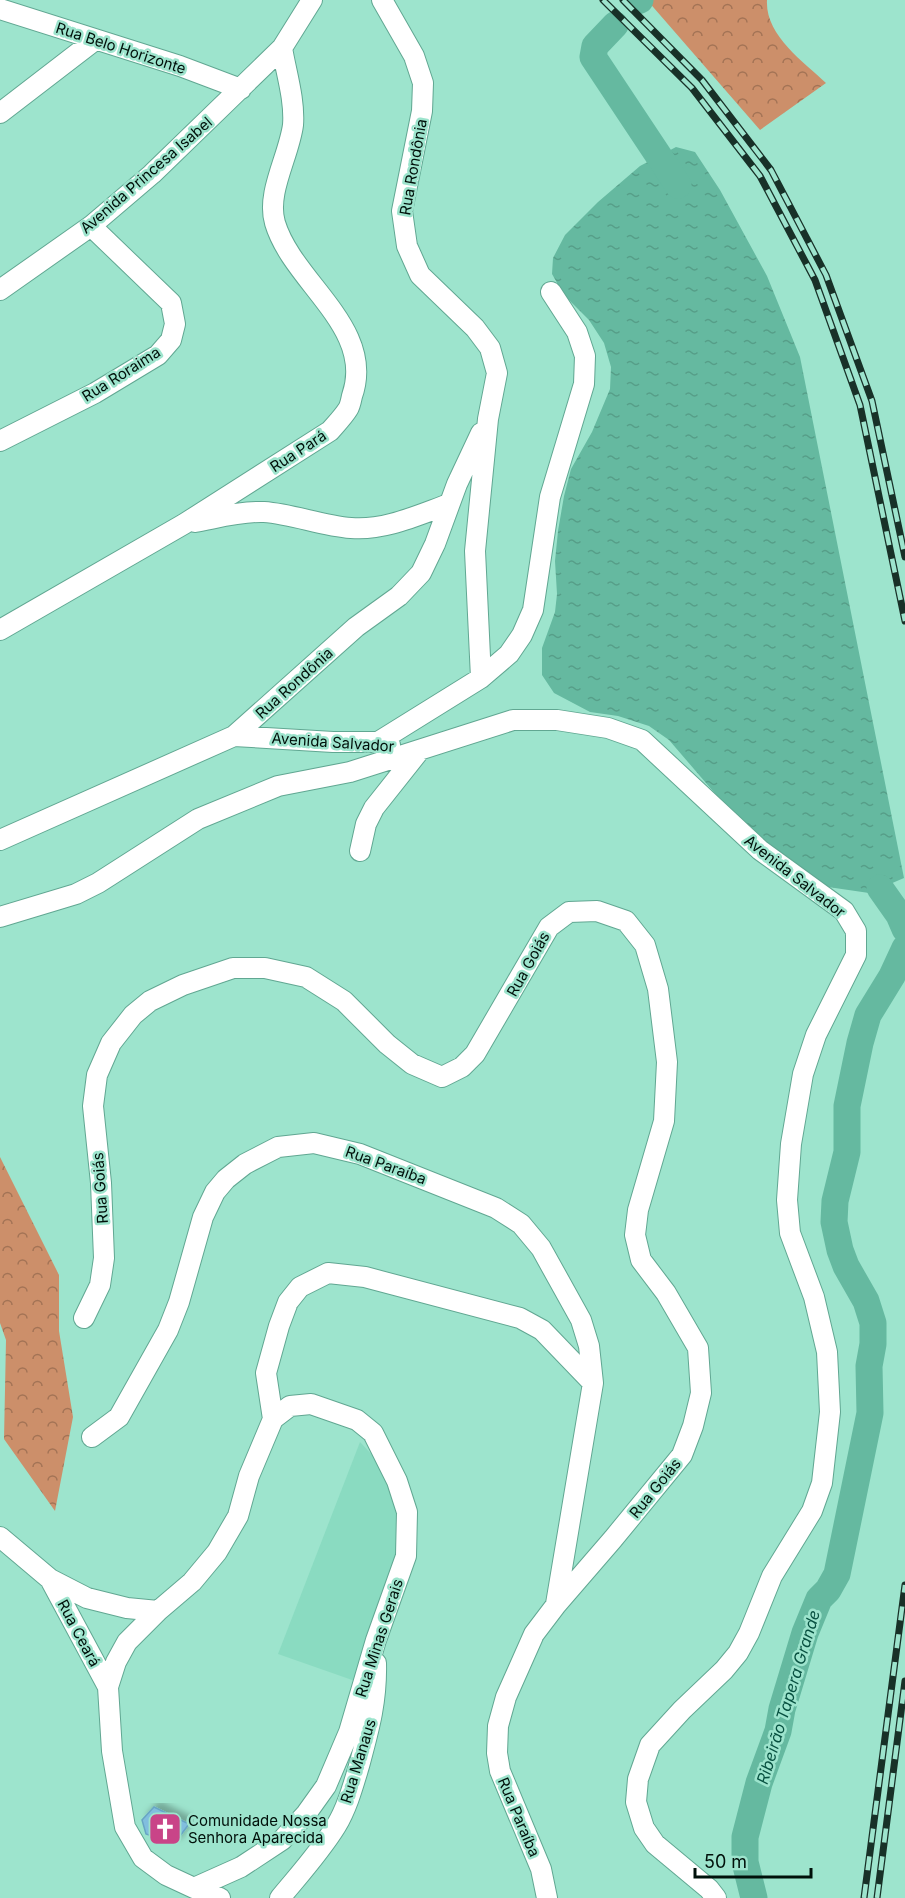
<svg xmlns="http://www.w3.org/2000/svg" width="905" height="1898" viewBox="0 0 905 1898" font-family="Inter,sans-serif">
<defs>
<pattern id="forest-crowns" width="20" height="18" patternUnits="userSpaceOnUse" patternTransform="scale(1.5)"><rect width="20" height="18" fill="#cc8f6a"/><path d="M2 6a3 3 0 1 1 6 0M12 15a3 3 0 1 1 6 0" fill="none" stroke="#a37355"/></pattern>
<pattern id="water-ripples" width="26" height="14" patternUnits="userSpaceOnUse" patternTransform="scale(1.5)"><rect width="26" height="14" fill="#65b9a0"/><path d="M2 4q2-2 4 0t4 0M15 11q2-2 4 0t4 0" fill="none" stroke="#569e88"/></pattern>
<filter id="shadow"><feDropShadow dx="5.5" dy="-5.5" stdDeviation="3" flood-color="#0004"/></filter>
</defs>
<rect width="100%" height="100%" fill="#9de4cd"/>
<path fill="#8adbc1" d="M360 1442 388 1472 399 1524 395 1572 355 1681 278 1654Z"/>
<path fill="url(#forest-crowns)" d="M647 0H767C765 35 803 61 826 83L760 130Z
M0 1157 59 1275V1331L73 1417 55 1511 4 1439 6 1340 0 1323Z"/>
<path fill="url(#water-ripples)" d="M676 147 695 152 720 190 767 276 800 357 904 878 869 893 828 887 799 873 749 833 669 740 649 726 618 716 590 712 554 693 542 675V648L555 612 557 594 555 561 558 531 564 496 571 469 592 432 610 389 611 367 604 343 589 320 564 295 552 274 553 258 565 235 598 202 640 166Z"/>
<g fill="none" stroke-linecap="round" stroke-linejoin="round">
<path stroke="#65b9a0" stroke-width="27" d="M638 1 640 0
M615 25 595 46 593 57 678 185
M880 888 899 915 905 929
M754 1898 745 1862V1837L759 1783 778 1731 782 1709 805 1633 819 1599 828 1590 837 1574 870 1413 869 1366 873 1344V1323L866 1301 846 1266 840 1250 834 1222 835 1201 847 1152V1106L860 1043 868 1015 892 976 905 948"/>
</g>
<path fill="#81bede" stroke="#68a5c4" stroke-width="1.5" filter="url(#shadow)" d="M154 1807 189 1824 174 1844 146 1834 142 1820Z"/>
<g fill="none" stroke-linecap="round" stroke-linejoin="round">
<g stroke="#61a792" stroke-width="22">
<path id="minor" d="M382 0 414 56 423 83 422 111 402 211 407 246 420 275 475 328 490 348 497 373 488 419 475 551 481 678
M0 9 180 66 241 89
M0 113 95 40
M0 290 91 226 152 174 282 48 312 0
M0 441 95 393 158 355 171 340 175 324 171 303 91 226
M195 522C217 518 241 511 264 512 293 514 322 526 351 528 384 531 418 515 449 504
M0 630 184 524 330 431C336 424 343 417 348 409 350 406 351 401 352 396 376 328 293 283 275 223 266 193 289 156 293 125 295 100 286 72 282 48
M234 736 333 742H378L390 745
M378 742 481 678 509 654 522 635 533 610 550 497 584 384 585 356 577 332 551 292
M0 840 234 736 356 627 399 596 421 573 435 544 457 484 481 433
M360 851 366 824 374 808 420 750
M0 917 76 894 98 883 198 819 278 786 350 772 513 720H557L608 728 642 740 760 850 844 911 856 931V955L816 1035 803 1074 791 1144 787 1200 790 1233 814 1297 827 1352 830 1412 822 1483 812 1511 772 1576 749 1633 738 1653 724 1670 682 1710 650 1745 638 1779 636 1802 644 1828 655 1844 709 1889 716 1898
M84 1318 100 1285 104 1258 101 1183 93 1106 97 1075 111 1043 133 1015 150 1001 183 985 233 968H265L306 977 344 1001 387 1044 412 1064 442 1077 462 1067 475 1054 549 927 569 912 597 911 626 921 645 945 658 989 667 1062 664 1121 638 1210 635 1235 641 1260 666 1293 698 1348 701 1393 693 1426 682 1455 613 1539 556 1605 534 1634 506 1697 498 1726 497 1753 500 1771 541 1869 547 1898
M273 1419 266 1373 279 1326 288 1302 300 1287 328 1273 365 1277 520 1318 542 1330 593 1383
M92 1437 119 1417 168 1330 179 1302 203 1217 215 1192 226 1179 245 1164 278 1147 314 1143 360 1154 496 1208 521 1224 541 1248 581 1320 589 1346 593 1383 556 1604
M0 1537 50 1579 87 1598 127 1608 158 1611
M50 1579 108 1687
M194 1888 241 1867 282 1840 306 1814 326 1786 349 1732 376 1640 406 1556 407 1512 397 1481 373 1433 357 1420 311 1404 290 1406 273 1419 249 1476 238 1516 217 1552 192 1582 158 1611 127 1642 116 1662 108 1687 112 1751 125 1827 143 1858 166 1875 194 1888 220 1898
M280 1898C299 1875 320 1852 336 1826 347 1808 353 1786 359 1766 369 1729 377 1701 376 1663"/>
</g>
<use href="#minor" stroke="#fff" stroke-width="20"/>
<g stroke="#183128" stroke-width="7">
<path id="rail" d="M603 0 692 88 760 176 815 280 860 405 905 621
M623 0 702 80 771 170 826 275 872 401 905 557
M864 1898 905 1585
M877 1898 905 1681"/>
</g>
<use href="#rail" stroke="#9de4cd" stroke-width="4.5" stroke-dasharray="14" stroke-linecap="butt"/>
</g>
<defs>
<g id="church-square" transform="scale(1.725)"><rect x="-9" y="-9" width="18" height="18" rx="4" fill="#c94488" stroke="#9de4cd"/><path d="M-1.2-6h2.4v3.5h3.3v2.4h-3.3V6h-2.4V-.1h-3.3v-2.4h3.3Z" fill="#fff"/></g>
</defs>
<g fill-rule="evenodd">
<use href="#church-square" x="165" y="1829"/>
</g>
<g text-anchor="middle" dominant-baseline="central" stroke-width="5" stroke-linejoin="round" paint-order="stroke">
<g font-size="15" fill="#00100a" stroke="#9de4cd">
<text transform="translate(121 48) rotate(18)">Rua Belo Horizonte</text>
<text transform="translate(413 167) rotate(-80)">Rua Rondônia</text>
<text transform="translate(146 175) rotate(-41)">Avenida Princesa Isabel</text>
<text transform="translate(121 374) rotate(-32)">Rua Roraima</text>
<text transform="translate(298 451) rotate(-33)">Rua Pará</text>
<text transform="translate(294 683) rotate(-42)">Rua Rondônia</text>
<text transform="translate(333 742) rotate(4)">Avenida Salvador</text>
<text transform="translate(795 876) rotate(38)">Avenida Salvador</text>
<text transform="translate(528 964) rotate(-61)">Rua Goiás</text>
<text transform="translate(386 1165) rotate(20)">Rua Paraíba</text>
<text transform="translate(100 1188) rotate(-94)">Rua Goiás</text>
<text transform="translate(655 1488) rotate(-51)">Rua Goiás</text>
<text transform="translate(79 1633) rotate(62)">Rua Ceará</text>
<text transform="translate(379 1638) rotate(-72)">Rua Minas Gerais</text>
<text transform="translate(358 1761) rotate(-73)">Rua Manaus</text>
<text transform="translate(519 1817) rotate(67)">Rua Paraíba</text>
</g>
<g font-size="15" fill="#00100a" stroke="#9de4cd" text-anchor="start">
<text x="188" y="1820">Comunidade Nossa<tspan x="188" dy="17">Senhora Aparecida</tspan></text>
</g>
<g font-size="16" font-style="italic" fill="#085141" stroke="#9de4cd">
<text transform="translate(788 1697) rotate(-73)">Ribeirão Tapera Grande</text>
</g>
</g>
<path d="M695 1868v9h116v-9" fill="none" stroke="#00100a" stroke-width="3"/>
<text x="704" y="1868" font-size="18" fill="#00100a" stroke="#9de4cd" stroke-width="4.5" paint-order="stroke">50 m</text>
</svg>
